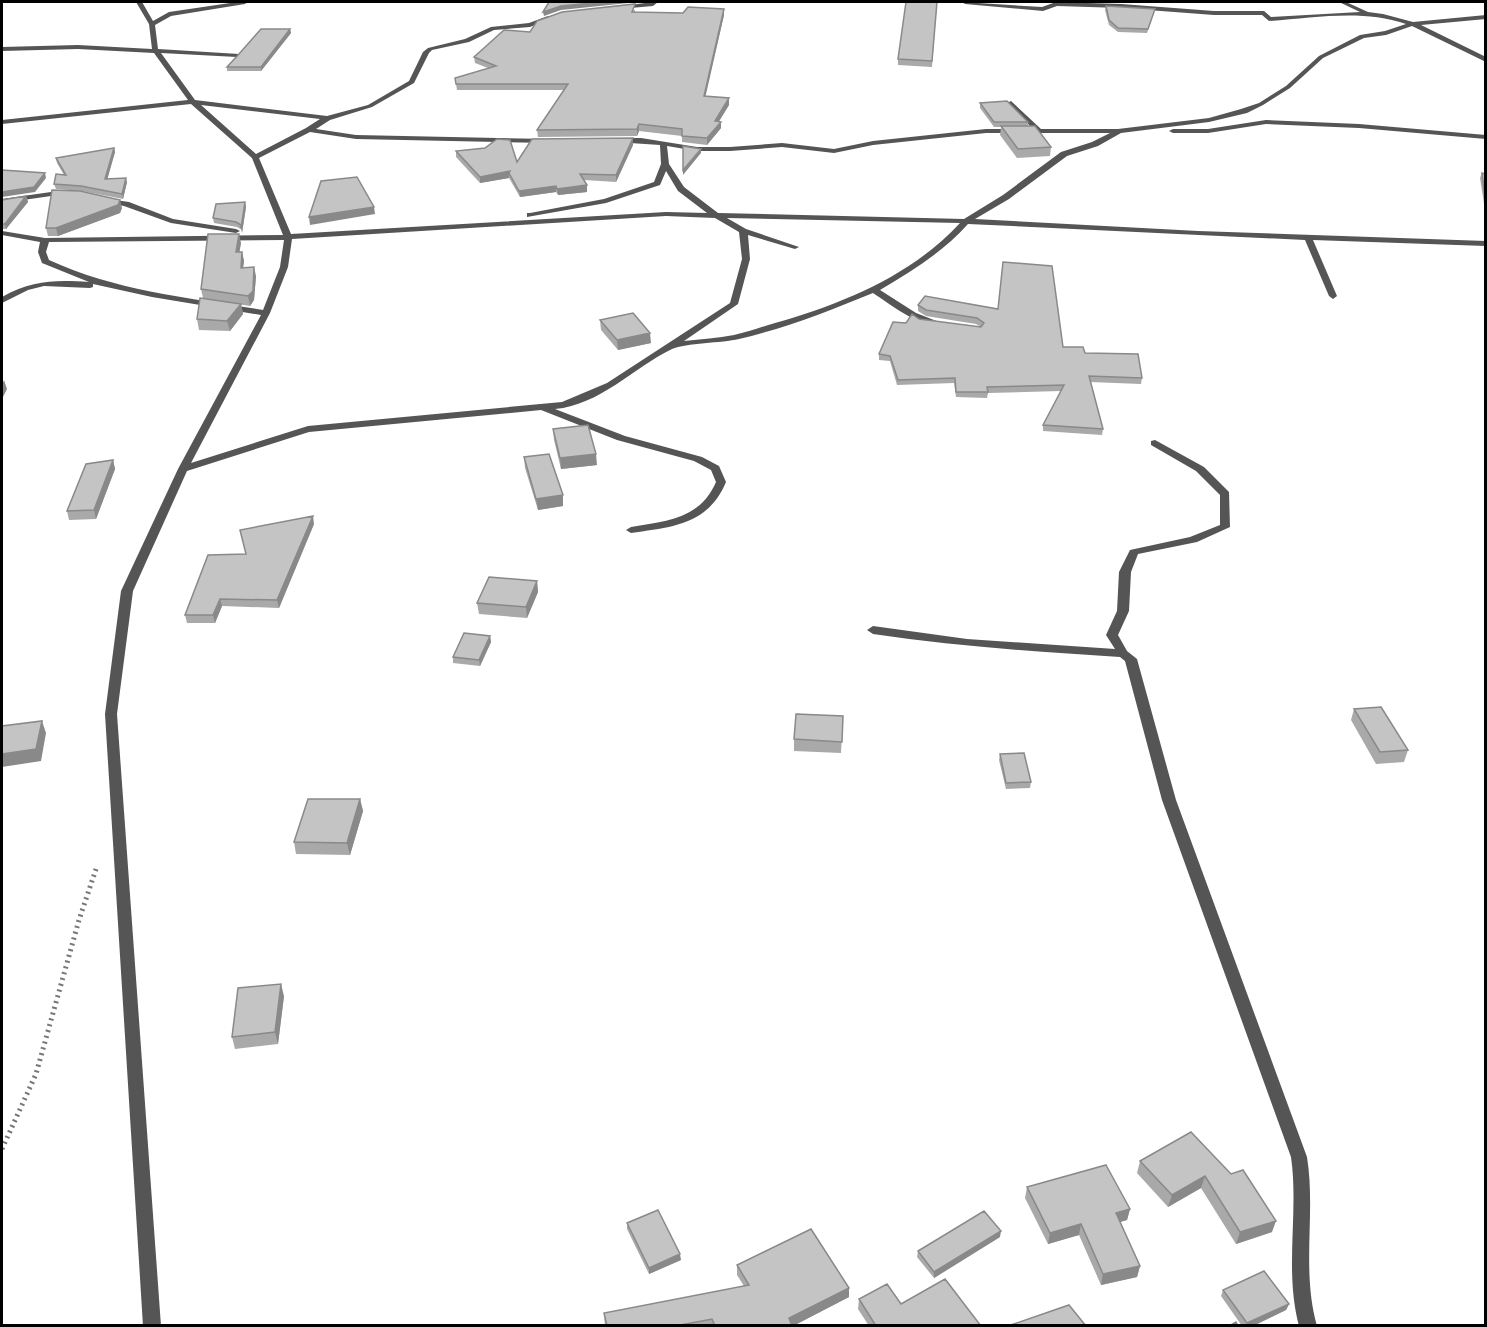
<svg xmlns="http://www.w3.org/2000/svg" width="1487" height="1327" viewBox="0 0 1487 1327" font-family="'Fira Sans Condensed',sans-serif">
<rect width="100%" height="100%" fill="#fff"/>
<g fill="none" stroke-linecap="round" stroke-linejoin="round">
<path stroke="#777" stroke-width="5" stroke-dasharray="2 4" stroke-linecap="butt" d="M2 1149 36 1074 79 920 97 866"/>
<path fill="#555" fill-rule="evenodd" d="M136 2H142L153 21 169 12 237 2H248L245 4 171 16 155 25 158 49 239 54V56L237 57 161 53 195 100 327 116 368 105 409 81 423 52 428 48 465 39 491 27 529 23 548 16 551 18 530 27 494 30 469 42 432 50 429 53 414 83 372 107 330 120 316 129 356 135 546 139 550 141 549 143 356 139 310 132 259 158 291 234 666 212 707 213 678 191 666 171 660 185 606 203 527 217V213H530L604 199 654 182 661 164 660 145 615 142V138H641L697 147H730L782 143 834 149 873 141 986 129H1033L1009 104 1007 103 1011 101 1041 129H1118L1209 118 1241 109 1259 103 1286 86 1319 56 1360 35 1385 31 1406 24C1362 9 1315 18 1269 21L1262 15H1214L1121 8 1057 6 1043 11 965 4 962 2 1042 7 1056 2 1121 4 1214 11H1264L1271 17 1360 12 1339 2H1346L1368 12 1383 14 1413 22 1486 15V19L1421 25 1486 57V62L1412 26 1386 35 1364 38 1323 58 1290 88 1263 105 1247 113 1209 122 1121 133 1098 146 1067 156 1009 199 975 219 1198 231 1486 241V246L1313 240 1337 296 1333 299 1329 296 1305 240 968 224C942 253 913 270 880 290L916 313 939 322V326C919 327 890 304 873 293 829 311 786 328 739 339 722 343 686 343 672 349 633 368 600 405 555 409L625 436 702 457 719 466 726 482C708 525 672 527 631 533L626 530 631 527C667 521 700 519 716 482L711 470 694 461 617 440 541 410 309 432 187 471 133 591 117 714 161 1326H143L105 714 121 591 178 469 261 315 152 297 93 284V287L90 288 44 286 28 290 2 303V297C33 280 55 280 89 282L42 263 38 252 40 242 2 235V231L45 238 283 235 252 158 191 104 2 124V120L188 100 154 53 78 49 2 51V47L78 45 152 49 149 24ZM201 105 320 119 306 128 256 154ZM986 133H1110L1092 142 1061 152 1003 195 964 219 718 213 684 187 669 164 667 146 697 151H730L782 147 834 153 873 145ZM666 216 715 218 739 232 742 259 730 303 607 383 562 402 308 426 191 463 270 313 288 267 292 239ZM727 218 960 223C911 276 842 304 775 323 761 327 748 332 734 335 718 338 701 339 684 341L738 304 750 259 748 235 795 249 799 247 746 229ZM284 240 280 267 263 310C190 298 116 291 49 260L46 252 49 242Z
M652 2H658L653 6 619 9 616 7Z
M1266 120 1359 124 1486 135V139L1359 128 1266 124 1208 133H1173L1169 131 1173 129H1208Z
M58 191 71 194 67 196 58 195 2 203V199Z
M102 198 129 202 173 219 236 229 240 231 236 233 171 223 124 206 102 202Z
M1155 440 1204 467 1229 492 1230 527 1197 542 1138 554 1131 572 1129 611 1118 635 1127 651 1137 659 1176 800 1307 1157C1316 1213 1301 1270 1317 1326H1299C1284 1270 1299 1213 1291 1157L1162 800 1125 661 1120 657C1037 652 955 646 873 634L867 630 873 626 967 639 1115 649 1106 635 1117 611 1119 572 1130 550 1190 537 1220 525V495L1196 471 1151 445V441Z"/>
</g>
<path fill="#a9a9a9" d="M937 2 932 67 898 65V59Z
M1106 6 1154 13 1147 33 1118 32 1109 25 1105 10Z
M635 10V12L724 15 705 96 729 98V105L719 121 721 122V128L707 145 682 142V136L639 131 637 136 538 137 537 130 564 90H457L455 78 488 68 475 63 474 57 530 32Z
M290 29 291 33 261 71H227V67Z
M980 103 1028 122V126L1051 147 1050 156 1017 158 1000 135 1001 127H994L980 108Z
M633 145 616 182 584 180 587 185V192L558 195 556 192 520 197 509 178 480 183 456 157V151L517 162Z
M114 148 115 152 107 179 127 182 123 199 82 191 56 189 54 184 64 175 57 163 56 158Z
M1482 173 1485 174V210L1480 178Z
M26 196 28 202 6 229H2V200Z
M245 202 246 207 242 233V230L237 227 214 223 213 218Z
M122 208 120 213 58 236H48L46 228Z
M241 243 239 252H242L244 261 243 267 256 276 254 300 250 306 237 304H241L243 314 230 331 199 330 197 319 203 298 201 289Z
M925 296 1063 347 1085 353 1142 378 1141 384 1090 382 1103 429 1102 435 1043 431V425L1061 391 988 393 987 398 956 397 954 383 897 385 890 361 879 360V354L906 323 919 319 981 327 976 324 926 316 918 311V305Z
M600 320 651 343 618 350 601 330Z
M553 429 597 465 561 469 554 440Z
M524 457 563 506 538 510 525 468Z
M113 460 115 469 96 519 69 520 67 511Z
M314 524 279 608 222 606 215 623H187L185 615 246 554Z
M537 581 538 592 527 618 479 614 477 603Z
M490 636 491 642 480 666 453 663V657Z
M1354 709 1408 750 1404 762 1376 764 1351 720Z
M843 716 841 753 794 751V739Z
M1000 754 1031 782 1030 788 1006 789 999 760Z
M360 799 363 811 350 855 296 854 294 842Z
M284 996 278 1044 235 1049 232 1037Z
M1140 1161 1231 1174 1272 1232 1236 1244 1201 1188 1168 1207 1137 1173Z
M1027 1187 1130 1209 1127 1220 1120 1222 1140 1266 1137 1277 1101 1285 1079 1235 1048 1244 1025 1198Z
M627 1223 681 1260 649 1274 627 1229Z
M1000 1237 934 1278 917 1257 918 1251Z
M737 1265 849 1297 793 1326H605L604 1313 744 1286 737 1275Z
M1223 1290 1289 1304 1286 1310 1253 1326H1242L1221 1296Z
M859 1299 901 1304 981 1326H869L858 1309Z"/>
<path fill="#898989" d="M602 2H638L561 10 544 16 543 12 561 6Z
M724 9V15L704 103V96Z
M290 29 291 33 261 71V67Z
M729 98V105L715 128V121Z
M721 122V128L707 145V138Z
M639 124V131L637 136V129Z
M633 138V145L616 182V175Z
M114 148 115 152 106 184 105 179Z
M701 149V153L683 175V170Z
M510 171 509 173V178L480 183V177Z
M45 173 46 178 35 192 2 197V192Z
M126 178 127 182 123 199 122 194Z
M587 185V192L558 195 557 189Z
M556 186V192L520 197 519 191Z
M26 196 28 202 6 229 5 224Z
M120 200 122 208 120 213 58 236 56 228Z
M245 202 246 207 242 233 241 228Z
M374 207 375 214 310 225 309 217Z
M239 234 241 243 238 261 236 252Z
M242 252 244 261 242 277 241 268Z
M254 267 256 276 254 300 250 306 248 296Z
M241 304 243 314 230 331 227 321Z
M650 333 651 343 618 350 617 340Z
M4 380 7 389 2 399V385Z
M596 454 597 465 561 469 560 458Z
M113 460 115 469 96 519 94 510Z
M563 495V506L538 510 536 499Z
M313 516 314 524 279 608 277 600Z
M537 581 538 592 527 618 526 607Z
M220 599 222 606 215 623 213 615Z
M490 636 491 642 480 666 479 660Z
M42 721 46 733 41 761 2 767V754Z
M360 799 363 811 350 855 347 843Z
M281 984 284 996 278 1044 275 1032Z
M1205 1176 1201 1188 1168 1207 1172 1195Z
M1130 1209 1127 1220 1113 1224 1116 1213Z
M1276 1221 1272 1232 1236 1244 1240 1232Z
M1081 1224 1079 1235 1048 1244 1050 1233Z
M1001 1231 1000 1237 934 1278V1272Z
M680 1254 681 1260 649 1274V1268Z
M1140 1266 1137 1277 1101 1285 1103 1274Z
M849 1288V1297L793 1326 789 1318Z
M1289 1304 1286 1310 1253 1326H1246L1247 1323Z"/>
<path fill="#c4c4c4" stroke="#898989" stroke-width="1.5" d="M549 2H602L561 6 543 12Z
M906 2H937L932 61 898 59Z
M635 4 632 12 683 13 688 7 724 9 704 96 729 98 715 121 721 122 707 138 682 136V129L639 124 637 129 537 130 568 84H456L455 78 496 66 474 57 504 30 530 32 537 21 562 12Z
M1106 6 1155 9 1148 29 1118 28 1109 20Z
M261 29H290L261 67H227L239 54Z
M1007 101 1028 122H994L980 103Z
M1001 126H1035L1051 147 1018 149Z
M633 138 616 175 580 174 587 185 557 189 556 186 519 191 509 173 510 171 480 177 456 151 485 148 497 139 510 140 517 162 532 139Z
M683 146 701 149 683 170Z
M114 148 105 179 126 178 122 194 81 186 54 184 56 174 66 175 56 158Z
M2 170 45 173 34 187 2 192Z
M1482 173 1485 174V197Z
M357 177 374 207 309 217 321 181Z
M52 190 80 191 120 200 118 205 56 228H46Z
M26 196 5 224H2V200Z
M245 202 241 228V225L236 222 213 218 216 204Z
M208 234H239L236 252H242L241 268 254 267 253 291 248 296 201 289Z
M1003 262 1052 266 1063 347H1083L1085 353 1138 354 1142 378 1089 376 1103 429 1043 425 1064 385 987 387 988 392H956L955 378 898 380 890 356 879 354 893 322 906 323 912 314 919 319 981 327 984 323 977 318 926 310 918 305 925 296 998 309Z
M200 298 241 304 227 321 197 319Z
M633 313 650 333 617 340 600 320Z
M588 425 596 454 560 458 553 429Z
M549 454 563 495 536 499 524 457Z
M113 460 94 510 67 511 86 464Z
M313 516 277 600 220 599 213 615H185L208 555 246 554 240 530Z
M489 577 537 581 526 607 477 603Z
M464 633 490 636 479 660 453 657Z
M1381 707 1408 750 1380 752 1354 709Z
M796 714 843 716 842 742 794 739Z
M42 721 36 749 2 754V726Z
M1024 753 1031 782 1006 783 1000 754Z
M308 799H360L347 843 294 842Z
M281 984 275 1032 232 1037 238 988Z
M1191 1132 1231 1174 1243 1170 1276 1221 1240 1232 1205 1176 1172 1195 1140 1161Z
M1106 1165 1130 1209 1116 1213 1140 1266 1103 1274 1081 1224 1050 1233 1027 1187Z
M658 1210 680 1254 649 1268 627 1223Z
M984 1211 1001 1231 934 1272 918 1251Z
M811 1229 849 1288 789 1318 792 1326H715L712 1319 675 1326H607L604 1313 749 1285 737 1265Z
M1264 1271 1289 1304 1247 1323 1223 1290Z
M945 1279 981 1326H876L859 1299 887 1284 901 1304Z
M1069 1305 1086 1326H1008Z
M1236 1322 1238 1326H1229Z"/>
<rect width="1487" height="1327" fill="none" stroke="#000000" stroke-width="6"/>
</svg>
